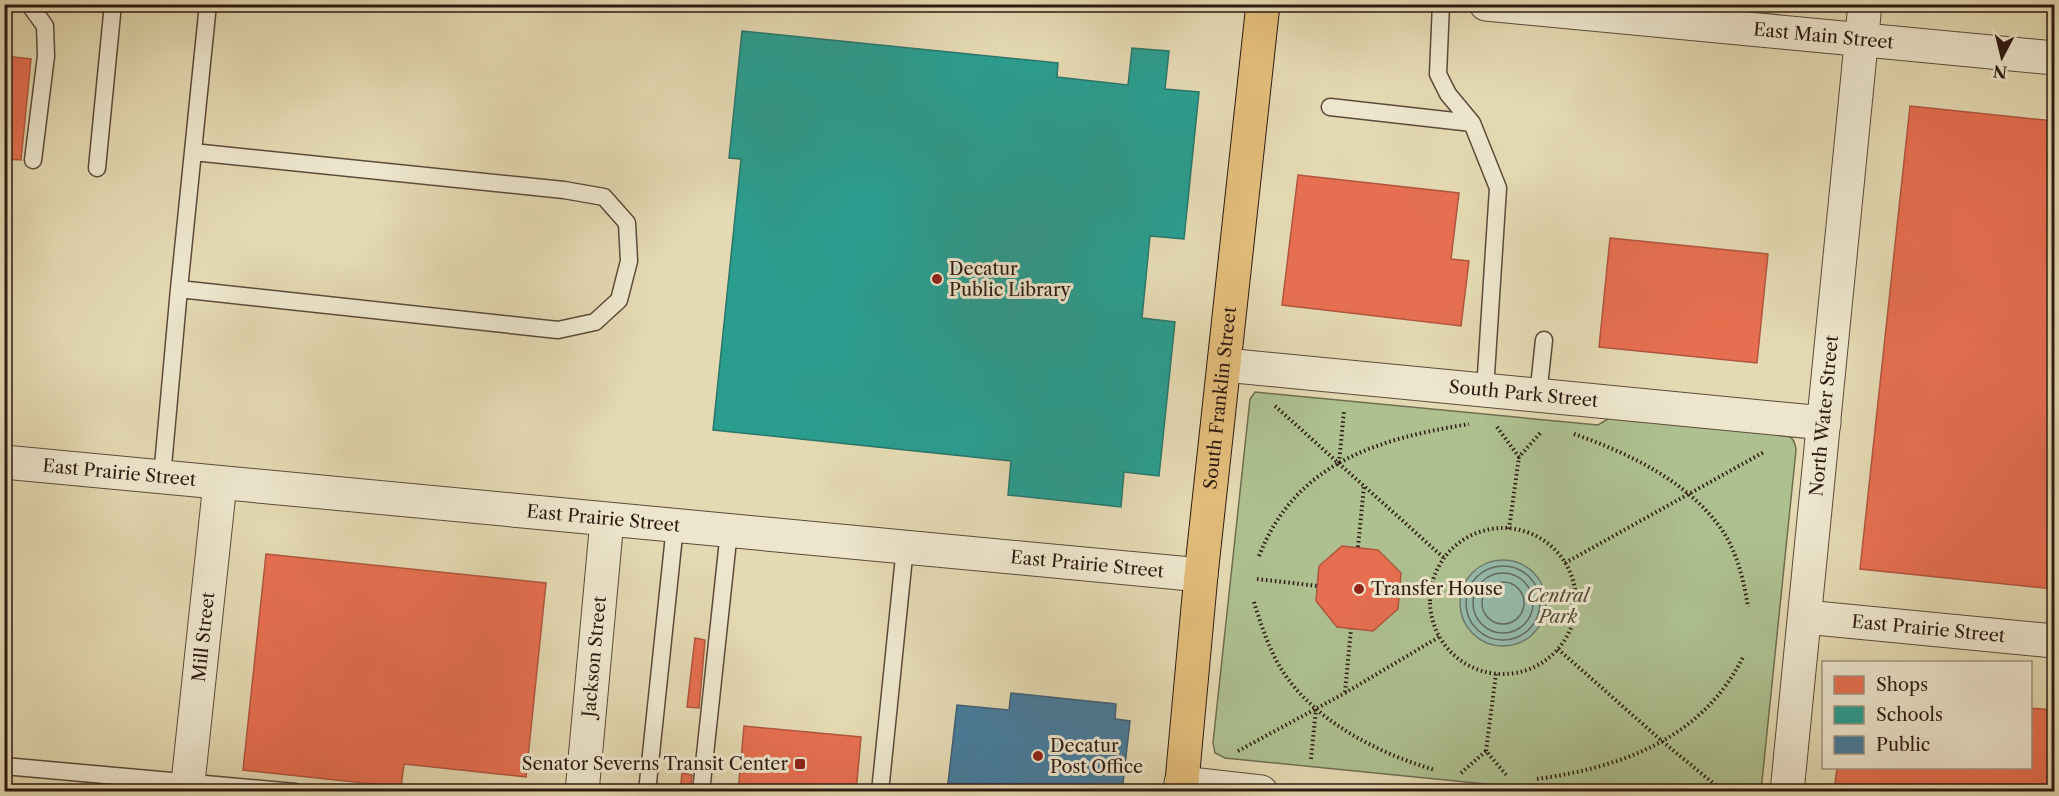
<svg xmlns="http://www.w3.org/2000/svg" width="2059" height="796" viewBox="0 0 2059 796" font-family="'Libre Caslon Text',serif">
<rect width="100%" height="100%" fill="#e4d9b2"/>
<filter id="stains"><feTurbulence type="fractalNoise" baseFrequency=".00333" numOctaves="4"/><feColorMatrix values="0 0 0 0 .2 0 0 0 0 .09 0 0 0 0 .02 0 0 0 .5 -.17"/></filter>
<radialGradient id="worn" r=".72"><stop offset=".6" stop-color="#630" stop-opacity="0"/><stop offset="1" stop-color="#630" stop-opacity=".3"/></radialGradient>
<path fill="#aec090" stroke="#6e6d51" stroke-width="1.5" d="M1255 392 1598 425 1618 413 1783 433C1792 437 1795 440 1796 450L1761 791H1555L1225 758 1215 753 1213 743 1250 399Z"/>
<path fill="#95baaa" stroke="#6c7a6d" stroke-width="1.5" d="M1460 603a43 43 0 1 1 86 0a43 43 0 1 1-86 0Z"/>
<path fill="#e76f51" stroke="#b0563e" stroke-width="1.5" d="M4 56 31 59 21 160 4 159Z
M1910 106 2054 121V589L1860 569Z
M1298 175 1459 193 1451 259 1469 261 1461 326 1282 305Z
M1610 238 1768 254 1757 363 1599 347Z
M1342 546 1378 550 1401 573 1398 609 1373 631 1337 627 1316 601 1319 566Z
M266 554 546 583 526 777 404 764 401 787 243 770Z
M695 638 705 640 699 708 687 707Z
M2030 708 2054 710V771L2052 792H1834L1837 768H2030Z
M744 726 861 737 856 792H738Z
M682 773 692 775 690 792H680Z
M4 784 80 792H4Z"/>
<path fill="#2a9d8f" stroke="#2b766a" stroke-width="1.5" d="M742 31 1058 63 1057 77 1128 85 1132 48 1169 51 1165 89 1199 92 1184 239 1150 236 1142 318 1175 322 1159 476 1124 472 1121 507 1008 495 1011 461 713 430 741 159 729 158Z"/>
<path fill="#457b9d" stroke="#3e5e73" stroke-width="1.5" d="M1011 693 1116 704 1115 719 1130 721 1122 792H947L957 705 1009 710Z"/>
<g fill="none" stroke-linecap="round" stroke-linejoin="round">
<path stroke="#626a5e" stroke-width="1.5" d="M1466 603a37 37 0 1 1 74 0a37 37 0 1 1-74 0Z
M1473 603a30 30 0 1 1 60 0a30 30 0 1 1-60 0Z
M1482 603a21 21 0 1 1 42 0a21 21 0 1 1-42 0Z"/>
<g stroke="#5c4a3a" stroke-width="19">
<path id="service" d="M29 4 45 26 46 56 33 160
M1441 4 1438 74 1448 94 1472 123 1498 188 1485 390
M1330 107 1472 123
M97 168 113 4
M179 289 208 4
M1538 396 1544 340
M162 477 179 289 558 330 595 322 619 300 629 261 627 223 604 197 564 190 193 152
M4 766 295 792
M647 792 675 526
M701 792 729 531
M880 792 905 547"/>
</g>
<g stroke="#5c4a3a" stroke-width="35">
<g id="minor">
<path id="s1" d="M1225 365 1824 423"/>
<path id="s2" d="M1805 617 2054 641"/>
<path d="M1181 783 1261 792"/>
<path id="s3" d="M187 792 220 483"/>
<path id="s4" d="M582 792 607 520"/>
<path id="s5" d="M1787 792 1865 4"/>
</g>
</g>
<g stroke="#5c4a3a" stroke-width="35">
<g id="tertiary">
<path id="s6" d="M1486 4 2054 58"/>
<path id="s7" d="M4 462 1201 575"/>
</g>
</g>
<g stroke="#2e1a12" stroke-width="35">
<g id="primary">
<path id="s8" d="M1181 792 1201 575 1263 4"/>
</g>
</g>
<path stroke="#2e1a12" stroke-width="4" stroke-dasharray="1.5 3" stroke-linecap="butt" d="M1275 406 1444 558
M1497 427 1519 457 1542 431
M1574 434C1628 453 1688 481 1722 530 1737 552 1744 581 1748 607
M1339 463 1344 411
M1430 601a73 73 0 1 1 146 0a73 73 0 1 1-146 0Z
M1509 529 1519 457
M1358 547 1364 486
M1259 556C1296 462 1378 439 1469 424
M1565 563 1764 452
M1257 579 1318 586
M1399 593 1430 596
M1254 602C1261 625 1268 646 1280 667 1312 720 1377 753 1435 770
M1558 649 1663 742 1724 792
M1345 692 1351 629
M1238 751 1345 693 1439 637
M1486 751 1496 674
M1311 759 1316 709
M1461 773 1486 751 1508 777
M1537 779C1622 767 1702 739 1743 657"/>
<use href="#service" stroke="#ede6cd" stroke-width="16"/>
<use href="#minor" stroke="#ede6cd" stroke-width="33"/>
<use href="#tertiary" stroke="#ede6cd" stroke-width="33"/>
<use href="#primary" stroke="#e2bc79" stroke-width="33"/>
</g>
<g fill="#8f2418" stroke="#ede6cd" stroke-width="2">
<circle cx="937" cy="279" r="6"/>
<circle cx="1359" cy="589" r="6"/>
<circle cx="1038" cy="756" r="6"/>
<rect x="794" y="758" width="12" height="12" rx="3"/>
</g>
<g text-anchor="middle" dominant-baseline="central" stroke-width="6" stroke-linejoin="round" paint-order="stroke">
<g font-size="18" fill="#2e1a12" stroke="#ede6cd">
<text stroke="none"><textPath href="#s6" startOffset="339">East Main Street</textPath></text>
<text stroke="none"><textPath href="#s1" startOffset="300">South Park Street</textPath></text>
<text stroke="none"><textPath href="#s8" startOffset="396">South Franklin Street</textPath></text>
<text stroke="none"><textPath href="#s5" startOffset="378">North Water Street</textPath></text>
<text stroke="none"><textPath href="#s7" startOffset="116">East Prairie Street</textPath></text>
<text stroke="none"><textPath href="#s7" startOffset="602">East Prairie Street</textPath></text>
<text stroke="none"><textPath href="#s7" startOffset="1088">East Prairie Street</textPath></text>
<text stroke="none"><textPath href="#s2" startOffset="124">East Prairie Street</textPath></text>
<text stroke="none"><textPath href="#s3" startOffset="156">Mill Street</textPath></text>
<text stroke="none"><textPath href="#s4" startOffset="136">Jackson Street</textPath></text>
</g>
<g font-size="18" fill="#2e1a12" stroke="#ede6cd" text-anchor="start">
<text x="949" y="269">Decatur<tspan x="949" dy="21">Public Library</tspan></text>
<text x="1371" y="589">Transfer House</text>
<text x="1050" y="746">Decatur<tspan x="1050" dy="21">Post Office</tspan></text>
<text x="788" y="764" text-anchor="end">Senator Severns Transit Center</text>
</g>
<g font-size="18" font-style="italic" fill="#544c38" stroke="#ede6cd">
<text x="1558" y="596">Central<tspan x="1558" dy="21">Park</tspan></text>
</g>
</g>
<rect width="2059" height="796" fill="none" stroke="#e4d9b2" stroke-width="24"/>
<rect x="6" y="6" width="2047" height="784" fill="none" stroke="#2e1a12" stroke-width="3"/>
<rect x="12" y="12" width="2035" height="772" fill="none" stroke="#2e1a12" stroke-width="1.5"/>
<rect x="1822" y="661" width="210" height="108" fill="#ede6cd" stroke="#a19482" stroke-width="1.5"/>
<rect x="1834" y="676" width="30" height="18" fill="#e76f51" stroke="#a19482" stroke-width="1.5"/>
<text x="1876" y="691" font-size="18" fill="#2e1a12">Shops</text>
<rect x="1834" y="706" width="30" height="18" fill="#2a9d8f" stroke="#a19482" stroke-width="1.5"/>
<text x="1876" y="721" font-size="18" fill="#2e1a12">Schools</text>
<rect x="1834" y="736" width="30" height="18" fill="#457b9d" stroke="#a19482" stroke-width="1.5"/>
<text x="1876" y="751" font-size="18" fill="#2e1a12">Public</text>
<g transform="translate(2002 57) rotate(187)" stroke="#ede6cd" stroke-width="4.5" paint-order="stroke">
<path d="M0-4.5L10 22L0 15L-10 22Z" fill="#2e1a12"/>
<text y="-9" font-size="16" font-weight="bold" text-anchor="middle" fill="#2e1a12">N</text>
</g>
<rect width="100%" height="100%" filter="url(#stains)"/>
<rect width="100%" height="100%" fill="url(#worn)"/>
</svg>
